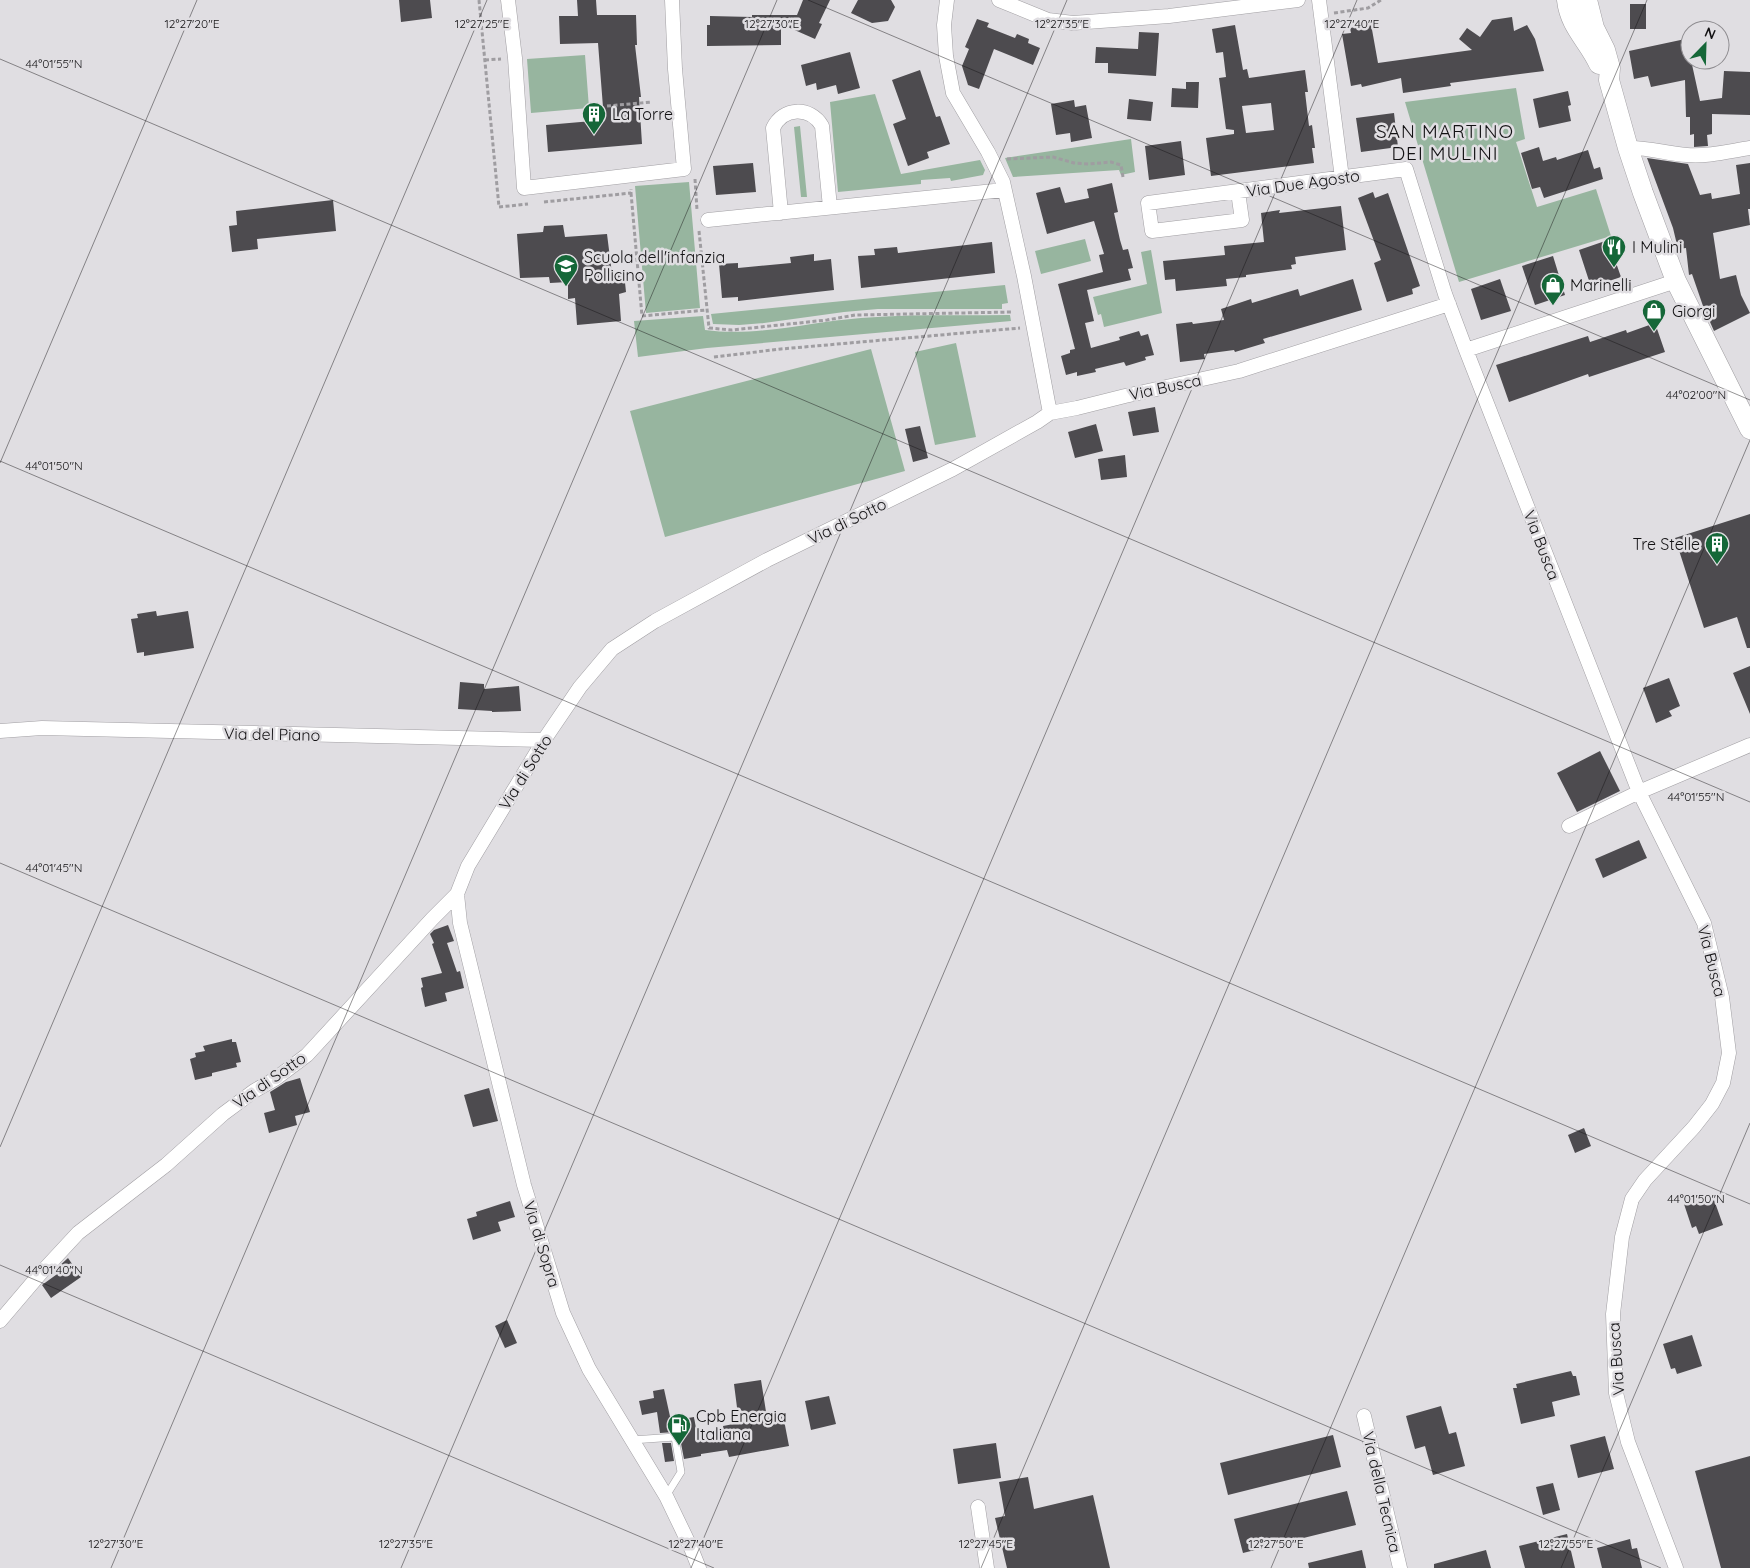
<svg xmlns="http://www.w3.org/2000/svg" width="1750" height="1568" viewBox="0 0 1750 1568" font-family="Quicksand,sans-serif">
<rect width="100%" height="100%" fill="#e0dee2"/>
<path fill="#97b59f" d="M585 55 589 108 531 113 527 59Z
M1516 88 1525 139 1516 142 1537 207 1596 189 1611 236 1459 282 1405 102Z
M875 94 901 174 980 160 985 170 983 175 951 181 950 178 921 180V184L838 192 830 102Z
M800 126 807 197H801L794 127Z
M1131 139 1135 172 1121 175 1119 170 1013 177 1005 158Z
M689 182 700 308 646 313 635 186Z
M1085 239 1091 261 1041 274 1035 251Z
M1151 250 1162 313 1104 327 1101 314 1098 315 1093 297 1147 284 1141 252Z
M1005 285 1008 303 1002 304V309H878L844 312 764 323 739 325 713 324 711 314Z
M1010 315 1011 321 707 348 638 357 634 321 703 316 705 330C757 337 809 322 861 318 910 314 960 316 1010 315Z
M956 343 976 437 935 445 915 352Z
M871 349 905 471 665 537 630 411Z"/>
<path fill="#4d4b4f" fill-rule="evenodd" d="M399 0H430L432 18 401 22Z
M577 0H596L597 15H636L637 45H635L641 97H639L642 144 548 152 546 125 604 120 598 43 560 44 559 16H578Z
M803 0H830L819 23 822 24 815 39 781 24V45L707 46V25H710V16L752 17V15H797Z
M858 0H891L895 7 888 21 872 23 851 13Z
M1630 4H1646V29H1630Z
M1512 17 1514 31 1527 25 1535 39 1544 71 1450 83 1451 86 1403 93 1401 78 1362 87 1361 84 1351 86 1342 34 1351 33 1350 28 1371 24 1378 63 1472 50 1459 39 1467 28 1480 37 1492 20Z
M977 19 989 23 987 27 1015 38 1017 34 1029 39 1028 43 1040 48 1033 65 994 49 979 89 968 85 962 66 969 49 965 47Z
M1235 25 1243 70 1247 69 1249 78 1305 70 1308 92H1305L1309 126 1312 125 1315 148H1312L1314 163 1211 176 1206 138 1234 134V130L1226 129 1219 78 1226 77 1223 52 1216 53 1212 29ZM1271 103 1274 130 1246 133 1242 106Z
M1139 32 1159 33 1156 76 1108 73V63H1095L1096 47 1138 49Z
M1690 38V60H1691L1700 101 1722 98 1724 71 1750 72V115L1712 114V134L1707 135 1708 146 1694 147V134L1690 135V117H1686L1685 80 1651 87 1648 76 1634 79 1629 51Z
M850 52 860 88 838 94 836 85 817 90 816 83 806 86 801 65Z
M920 70 936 117 940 116 950 144 927 152 929 158 908 166 893 124 906 119 892 80Z
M1186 82H1199L1198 108 1171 107 1172 88 1186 89Z
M1568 91 1571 105 1568 106 1571 121 1539 128 1533 99Z
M1129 99 1153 102 1151 121 1127 119Z
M1074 100 1075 107 1086 105 1092 138 1071 142 1070 133 1056 135 1051 104Z
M1394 113 1398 147 1361 152 1356 118Z
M1181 141 1185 175 1149 180 1145 146Z
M1539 147 1543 161 1556 157 1557 160 1588 150 1594 169 1600 167 1603 179 1544 198 1540 187 1532 189 1521 153Z
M1647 158 1688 164 1700 195 1711 193 1712 199 1740 194 1736 165 1750 163V209H1748L1750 225 1713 233 1720 279 1736 275 1741 295 1750 313 1714 331 1703 306 1692 274 1689 275 1686 248 1678 249 1673 228Z
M753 163 756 192 716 195 713 166Z
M1112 183 1118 212 1114 213 1120 240 1123 250 1128 249 1133 268 1128 269 1131 280 1087 290 1094 321 1085 323 1091 348 1120 340 1119 337 1139 331 1141 336 1148 334 1154 355 1145 357 1146 360 1126 366 1124 362 1095 369 1096 372 1077 376V372L1066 375 1061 356 1070 353V350L1075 349 1058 284 1103 272 1099 255 1104 254 1094 221 1047 234 1036 193 1060 187 1065 203 1089 198 1087 189Z
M1373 192 1375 198 1388 193 1420 286 1412 289 1413 294 1387 302 1374 263 1381 260 1358 198Z
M333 200 336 231 257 239 258 249 232 252 229 226 237 225 236 211Z
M1341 206 1346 250 1295 257 1296 264 1291 265 1292 269 1246 275V277L1226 279 1227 286 1176 291 1175 279 1165 280 1163 261 1225 255 1224 246 1264 242 1261 213 1280 210 1279 213Z
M563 225 565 237 607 234 612 274 624 273 626 292 619 294 621 321 577 325 575 298 568 299V282L550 283 549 277 520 278 517 234 543 232 544 226Z
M1608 240 1621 277 1591 287 1579 250Z
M992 242 995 273 861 288 858 256 875 255 874 249 897 247 898 253Z
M814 254V261L831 259 834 290 738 301V297L722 298 719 264 738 263V268L791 263 790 257Z
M1553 256 1565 295 1535 305 1522 266Z
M1353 279 1362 310 1263 339 1265 343 1235 352 1234 350 1204 354 1205 359 1180 362 1176 324 1192 322 1193 324 1224 320 1221 309 1251 299 1252 303 1298 289 1300 296Z
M1500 279 1511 311 1481 320 1471 289Z
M1655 323 1665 352 1589 377 1588 374 1509 402 1496 365 1588 336 1590 342 1626 330 1627 333Z
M1155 407 1159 432 1133 436 1128 412Z
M1096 424 1103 451 1075 458 1068 432Z
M920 426 928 458 913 462 905 429Z
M1125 455 1127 477 1101 480 1098 459Z
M1750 514V648H1747L1737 617 1704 628 1675 538Z
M156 611 157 616 188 611 194 648 144 656V652L137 653 131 619 138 618 137 614Z
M1750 666V714L1733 673Z
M1669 678 1680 706 1669 711 1672 716 1656 723 1643 688Z
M460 682 484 684V689L519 686 521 711 492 712V711L458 709Z
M1600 751 1620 791 1577 812 1557 773Z
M1639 840 1647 858 1603 878 1595 859Z
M448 925 454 941 447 943 457 972 460 971 464 988 445 993 447 1001 425 1007 421 988 423 987 421 978 442 973 432 944 434 943 430 934 434 930Z
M232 1039V1042H236L241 1062 236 1063 237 1067 212 1073V1076L195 1080 190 1059 196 1057 195 1053 205 1051 203 1046Z
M300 1078 310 1112 295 1116 297 1125 269 1133 264 1113 275 1110 270 1092 286 1082Z
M489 1088 498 1121 473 1127 464 1095Z
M1584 1128 1591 1146 1575 1153 1568 1135Z
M1712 1194 1723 1225 1699 1234 1696 1226 1692 1228 1684 1204Z
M510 1201 515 1217 498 1222 501 1231 473 1240 467 1219 477 1216 476 1212Z
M68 1258 81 1277 51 1298 42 1285 60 1272 57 1268Z
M507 1320 517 1343 505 1348 495 1326Z
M1692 1335 1702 1366 1677 1374 1675 1368 1671 1369 1663 1344Z
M1571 1371 1573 1376H1576L1580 1395 1552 1402 1555 1416 1521 1424 1513 1388H1517L1516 1384Z
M761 1380 767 1418 783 1415 789 1446 729 1457 727 1450 701 1454V1456L684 1459 679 1433 675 1432 660 1433 657 1412 642 1415 639 1401 654 1398 653 1391 664 1389 671 1421 694 1417 698 1440 725 1436 723 1426 739 1423 734 1384Z
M829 1396 836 1424 811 1430 805 1401Z
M1441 1406 1449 1434 1456 1432 1465 1466 1433 1475 1425 1446 1415 1449 1406 1416Z
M1333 1435 1341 1467 1228 1495 1220 1463Z
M1605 1436 1614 1469 1578 1478 1570 1445Z
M662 1443H671L674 1461 665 1462Z
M996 1443 1001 1478 958 1484 953 1449Z
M1750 1456V1568H1721L1695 1471Z
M1028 1477 1034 1509 1093 1495 1110 1568H1007L995 1518 1005 1516 999 1482Z
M1553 1483 1560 1510 1543 1515 1536 1487Z
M1347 1491 1356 1525 1243 1553 1234 1519Z
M1567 1534 1575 1568H1525L1519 1546Z
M1630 1539 1632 1549 1637 1548 1642 1568H1602L1597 1548Z
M1362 1550 1366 1568H1309L1308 1563Z
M1486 1550 1491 1568H1434V1564Z"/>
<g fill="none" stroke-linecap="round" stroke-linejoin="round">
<g stroke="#a19fa3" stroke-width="8">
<path id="service" d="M632 1440 675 1437 681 1472 666 1496"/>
</g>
<g stroke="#a19fa3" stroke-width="15">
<path id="minor" d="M508 0 515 58 524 188 684 169 675 69 672 0
M947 0 944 25 946 56 953 93 988 152 1003 182 1024 276 1050 413
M999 0 1048 20 1073 23 1169 16 1298 0
M1319 0 1342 178
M1628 148C1648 147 1667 154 1687 155 1707 157 1730 151 1750 148
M1238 192 1242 220 1152 231 1148 203 1406 169 1445 294 1466 350 1639 792 1704 923 1722 997 1729 1053 1723 1083 1712 1104 1694 1127 1645 1180 1632 1199 1622 1237 1613 1314 1616 1393 1628 1442 1676 1568
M781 213 773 128C783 107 810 106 822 126L830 207
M708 220 1004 190
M1466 350 1676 281
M0 731 42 728 544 740
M1569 826 1639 792 1750 745
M457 894 460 923 524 1185 563 1313 589 1369 666 1496 691 1548 699 1568
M0 1321 40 1274 78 1233 166 1165 223 1114 254 1091 275 1079 307 1055 432 919 457 894 468 866 544 740 580 687 612 649 655 621 767 560 953 469 1037 422 1050 413 1077 408 1125 396 1239 371 1449 304
M1364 1416 1400 1568
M978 1507 987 1568"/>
</g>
<g stroke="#a19fa3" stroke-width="21">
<path id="secondary" d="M1567 0C1570 27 1588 40 1599 64
M1587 0 1594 28 1605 50 1610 68 1609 80 1628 148 1643 193 1676 281 1750 429"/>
</g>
<path stroke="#9f9da1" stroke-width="3" stroke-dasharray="4 2.5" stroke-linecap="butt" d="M479 0 499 207 528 204
M1334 13 1368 8 1381 0
M485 60 501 59
M607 106 652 102
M1007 159 1053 157 1074 163 1089 164 1111 162 1121 165 1123 177
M695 179 697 210
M631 193 642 316 706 310
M544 202 631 193V189
M699 231 709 328 732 330 827 320 855 315 1011 312
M714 357 781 349 1020 328"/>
<use href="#service" stroke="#fff" stroke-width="7"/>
<use href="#minor" stroke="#fff" stroke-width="14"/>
<use href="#secondary" stroke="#fff" stroke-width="20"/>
</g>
<path fill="none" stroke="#131214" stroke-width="1" stroke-opacity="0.45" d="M808 0 1750 400M0 59 1750 802M0 461 1750 1204M0 463 197 0M0 863 1661 1568M0 1147 487 0M0 1265 714 1568M111 1568 777 0M401 1568 1067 0M691 1568 1357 0M981 1568 1647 0M1271 1568 1750 440M1561 1568 1750 1123"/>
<defs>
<g id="building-pin" transform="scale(1.25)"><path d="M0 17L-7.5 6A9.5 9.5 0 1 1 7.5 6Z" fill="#156738" stroke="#e0dee2"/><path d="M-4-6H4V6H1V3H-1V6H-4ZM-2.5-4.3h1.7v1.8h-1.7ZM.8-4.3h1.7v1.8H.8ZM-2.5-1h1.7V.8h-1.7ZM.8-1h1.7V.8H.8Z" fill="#fff"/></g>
<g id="restaurant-pin" transform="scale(1.25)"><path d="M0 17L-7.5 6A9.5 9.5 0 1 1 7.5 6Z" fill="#156738" stroke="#e0dee2"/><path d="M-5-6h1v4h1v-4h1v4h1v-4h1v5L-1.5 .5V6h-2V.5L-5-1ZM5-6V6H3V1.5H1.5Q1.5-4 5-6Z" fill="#fff"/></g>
<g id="school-pin" transform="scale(1.25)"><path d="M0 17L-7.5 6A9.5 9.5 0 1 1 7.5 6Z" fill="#156738" stroke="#e0dee2"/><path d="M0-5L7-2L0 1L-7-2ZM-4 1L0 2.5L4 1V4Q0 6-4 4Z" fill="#fff"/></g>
<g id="shop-pin" transform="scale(1.25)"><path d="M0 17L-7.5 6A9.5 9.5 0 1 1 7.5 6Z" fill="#156738" stroke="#e0dee2"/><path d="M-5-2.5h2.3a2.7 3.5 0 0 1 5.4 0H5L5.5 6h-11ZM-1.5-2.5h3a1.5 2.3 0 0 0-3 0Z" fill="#fff"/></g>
<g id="fuel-pin" transform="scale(1.25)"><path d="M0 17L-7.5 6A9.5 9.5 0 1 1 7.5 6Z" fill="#156738" stroke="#e0dee2"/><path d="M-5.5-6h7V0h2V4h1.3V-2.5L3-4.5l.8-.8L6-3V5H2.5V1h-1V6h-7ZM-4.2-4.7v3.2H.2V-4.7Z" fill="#fff"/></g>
</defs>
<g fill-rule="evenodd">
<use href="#building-pin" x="594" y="114"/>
<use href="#restaurant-pin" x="1614" y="247"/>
<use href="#school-pin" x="566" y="266"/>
<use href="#shop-pin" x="1553" y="285"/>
<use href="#shop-pin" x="1654" y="311"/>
<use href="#building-pin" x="1717" y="544"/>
<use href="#fuel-pin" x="679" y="1425"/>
</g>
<g text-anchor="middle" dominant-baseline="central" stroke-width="5" stroke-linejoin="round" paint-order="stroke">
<g font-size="16" fill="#131214" stroke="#e0dee2" text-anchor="start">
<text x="612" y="114">La Torre</text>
<text x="1632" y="247">I Mulini</text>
<text x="584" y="257">Scuola dell'infanzia<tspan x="584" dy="18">Pollicino</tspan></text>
<text x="1570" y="285">Marinelli</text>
<text x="1672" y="311">Giorgi</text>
<text x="1700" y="544" text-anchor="end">Tre Stelle</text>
<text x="696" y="1416">Cpb Energia<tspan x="696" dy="18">Italiana</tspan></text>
</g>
<g font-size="16" fill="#131214" stroke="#e0dee2">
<text transform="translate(1303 183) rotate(-8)">Via Due Agosto</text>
<text transform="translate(1165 387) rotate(-12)">Via Busca</text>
<text transform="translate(847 521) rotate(-26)">Via di Sotto</text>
<text transform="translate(1542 545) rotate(69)">Via Busca</text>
<text transform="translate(272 734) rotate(1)">Via del Piano</text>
<text transform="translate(525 772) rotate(-58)">Via di Sotto</text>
<text transform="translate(1712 961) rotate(76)">Via Busca</text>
<text transform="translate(269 1080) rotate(-35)">Via di Sotto</text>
<text transform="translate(542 1244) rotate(73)">Via di Sopra</text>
<text transform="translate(1616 1359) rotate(-94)">Via Busca</text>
<text transform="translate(1382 1492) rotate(77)">Via della Tecnica</text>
</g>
<g font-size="19" letter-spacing="1" fill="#131214" stroke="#e0dee2">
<text x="1445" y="131">SAN MARTINO<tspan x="1445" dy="22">DEI MULINI</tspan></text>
</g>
</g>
<g font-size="12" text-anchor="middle" fill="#131214" stroke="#e0dee2" stroke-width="5" stroke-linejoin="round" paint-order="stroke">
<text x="192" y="28">12°27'20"E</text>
<text x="482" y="28">12°27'25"E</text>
<text x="772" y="28">12°27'30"E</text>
<text x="1062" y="28">12°27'35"E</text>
<text x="1352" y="28">12°27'40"E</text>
<text x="54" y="68">44°01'55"N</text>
<text x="1696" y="399">44°02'00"N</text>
<text x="54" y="470">44°01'50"N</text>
<text x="1696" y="801">44°01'55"N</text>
<text x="54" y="872">44°01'45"N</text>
<text x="1696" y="1203">44°01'50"N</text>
<text x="54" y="1274">44°01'40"N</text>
<text x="116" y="1548">12°27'30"E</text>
<text x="406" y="1548">12°27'35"E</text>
<text x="696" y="1548">12°27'40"E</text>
<text x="986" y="1548">12°27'45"E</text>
<text x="1276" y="1548">12°27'50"E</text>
<text x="1566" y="1548">12°27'55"E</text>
</g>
<g transform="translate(1705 45) rotate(23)"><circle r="24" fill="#e0dee2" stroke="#8e8c90"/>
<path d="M0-4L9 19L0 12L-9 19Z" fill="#156738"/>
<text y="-8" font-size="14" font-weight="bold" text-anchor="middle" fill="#131214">N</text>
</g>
</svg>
